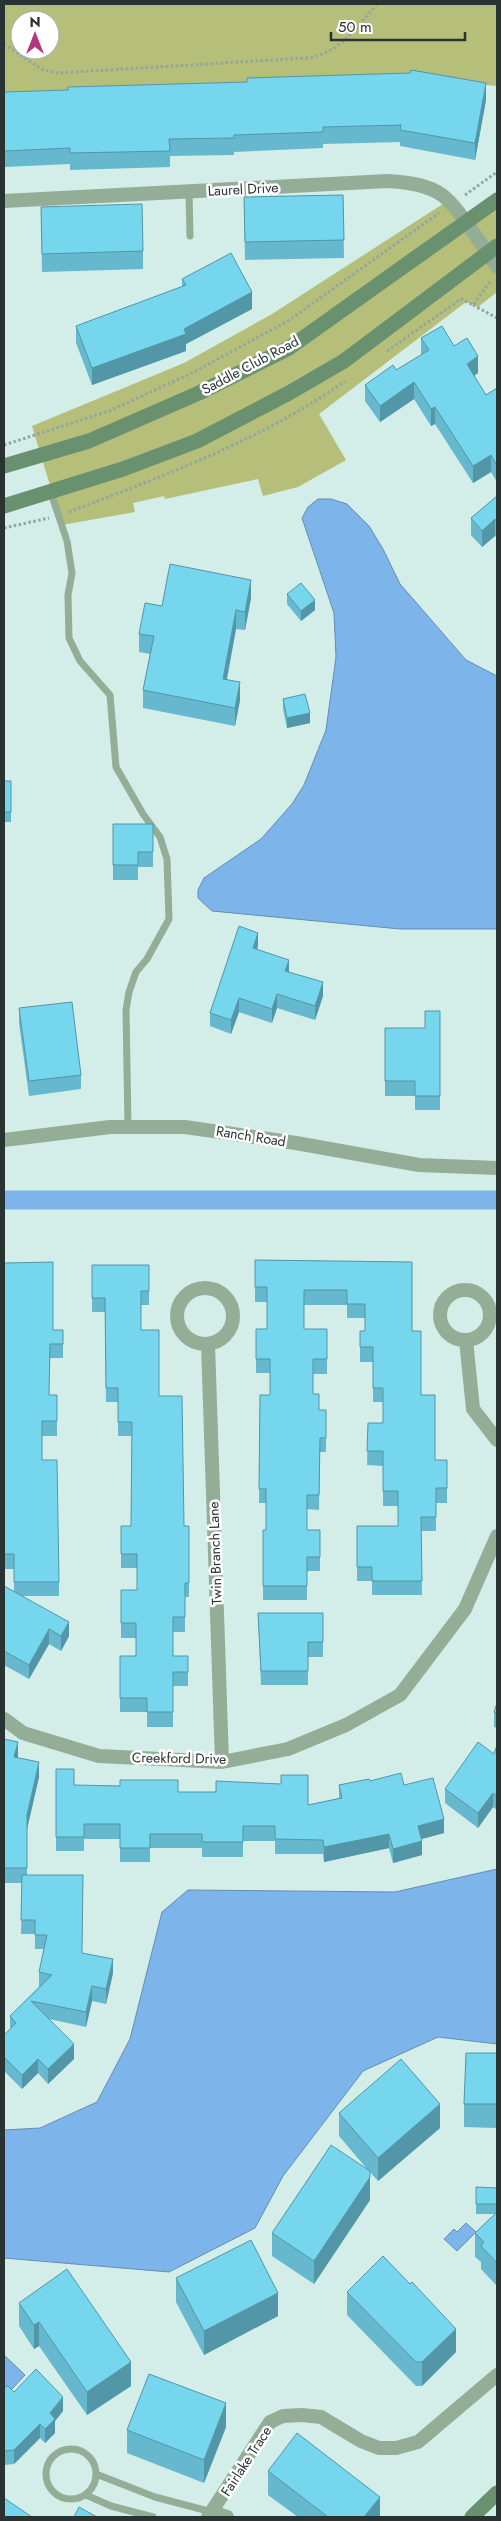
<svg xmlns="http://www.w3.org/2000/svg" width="501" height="2521" viewBox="0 0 501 2521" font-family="Jost,sans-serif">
<rect width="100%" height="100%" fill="#d3ede8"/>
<path fill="#b5bf7a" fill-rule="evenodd" d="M4 4H497V86L435 80 4 99ZM20 20H50V50H20Z
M449 200 465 223 497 200V292L478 307 466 302 319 414 346 460 298 487 263 496 258 479 165 499 164 496 133 503 135 512 62 525 32 426 184 363 272 314Z"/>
<path fill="#7db4ea" stroke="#648db2" d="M318 499H331L347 504 369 526 383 549 400 584 466 660 497 676V929H400L212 911 198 898V890L204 878 261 839 292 804 304 785 326 730 336 657 334 613 302 518 308 507Z
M497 1869V2044L438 2037 363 2071 283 2176 255 2228 169 2272 4 2258V2130L40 2128 97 2102 130 2039 162 1912 188 1890 395 1892Z
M466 2223 476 2232 457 2251 444 2239 454 2229 457 2232Z
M4 2355 25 2375 12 2389H4Z"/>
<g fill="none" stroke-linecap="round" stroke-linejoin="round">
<path stroke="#7db4ea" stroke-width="19" d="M4 1200H497"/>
<path stroke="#92a5a2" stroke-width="3" stroke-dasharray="2.5 2.5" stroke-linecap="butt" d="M4 44 43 70 58 73 306 58C341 53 355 29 377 4
M465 195 497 172
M473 305 497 318
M387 351 461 299 473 305 491 280
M4 445 109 411 190 374 288 321 439 213
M69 512C163 476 262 440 345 381
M4 528 49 518"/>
<path stroke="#93ad96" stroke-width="7" d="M189 192 190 236
M51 493 67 541 72 573 68 595 69 638 80 661 110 695 116 767 143 814 160 837 167 859 169 919 147 959 136 972 129 992 126 1010 128 1126
M46 2474a25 25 0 1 1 50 0a25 25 0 1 1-50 0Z
M96 2474 155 2497 212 2512
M86 2495 111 2506 153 2517"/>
<path stroke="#93ad96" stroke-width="14" d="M4 201 388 181C408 182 434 185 449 201 467 220 482 246 497 267
M4 1140 110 1127H185L296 1143 419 1165 497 1168
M177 1316a28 28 0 1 1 56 0a28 28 0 1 1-56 0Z
M440 1315a25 25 0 1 1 50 0a25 25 0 1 1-50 0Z
M466 1340 473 1409 497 1440
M208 1344 222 1762
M4 1719 23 1733 99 1756 222 1762 288 1749 346 1725 400 1695 465 1609 497 1536
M212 2512 227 2517
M208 2517 270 2422 283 2416 302 2415 321 2417 361 2441 379 2448H396L418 2442 497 2375"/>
<path stroke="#69906f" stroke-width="15" d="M4 466 89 441 199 393 289 348 497 200
M4 506 123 469 197 441 289 393 344 361 497 246
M472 2517 497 2493"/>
</g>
<path fill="#65b8cd" d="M4 92 486 100 475 160 400 146V142L323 144V148L234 152V155L170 156V167L70 170V164L4 167Z
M343 195 344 258 245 260 244 197Z
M41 207 143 251V269L42 272Z
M182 279 252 309 186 344V351L92 385 76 343V326L182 287Z
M421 338 454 346 478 373 474 376 486 395 497 388V482L491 472 473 483 435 424 431 426 414 399 380 422 365 401V385L396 370 421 355Z
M497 496V538L495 536 482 547 471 535V518Z
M287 594 315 610 301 621 287 604Z
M251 598 245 630 236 629 227 680 240 700 235 726 143 708V690L150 654 139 652V634L162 606Z
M283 699 310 723 287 728 283 709Z
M4 781H11V822H4Z
M113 824H153V867H138V880H113Z
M258 946 257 949 323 996 315 1020 277 1008 272 1023 239 1012 231 1034 210 1026V1013Z
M19 1008 81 1075V1089L29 1096 19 1023Z
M440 1011V1110H415V1096H385V1028H425Z
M255 1260 412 1262V1331L421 1395 435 1460H447V1503H436V1531H421L422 1595H372V1581H357V1526H398V1506H383V1466L367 1465 368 1423H383V1402H373V1362H360V1331H365V1318H347V1305H304V1329H327V1374H313V1394L319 1410H326V1452H320L319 1510 307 1509V1530H320V1571H307V1600H263V1530H266V1503H259L260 1395H270V1373H256V1329H267V1302H255Z
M4 1263 53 1330H63V1358H50L49 1395H57V1436H42V1460L59 1582V1596H22L69 1636 61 1651 49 1644 29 1679 4 1665V1586L14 1592V1569H4Z
M92 1265H149V1305H141V1330L159 1396 184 1526H189V1597H185V1632H173V1656H188V1686H173V1727H147V1712H120V1656H136V1638H121V1590H137V1568H121V1526H131L132 1436H118V1402H106L105 1312H92Z
M258 1613H323V1657H308V1685H261Z
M497 1703V1728L494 1727V1712Z
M4 1739 17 1757 39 1777 27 1829V1875L82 1953 113 1973 106 2004 92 2001 86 2027 49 2019 74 2059 48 2084 38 2073 22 2089 4 2071V2035L10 2029V2016L39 1987V1972L44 1949H35V1934H21L22 1883H4Z
M497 1745V1810L493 1807 478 1828 445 1803V1789L494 1754Z
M56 1769 74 1785 178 1792 308 1805 339 1798V1785L370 1781 404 1785 444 1833 422 1839V1855L393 1863 389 1848 324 1862 323 1854H275V1841H243V1857H202V1848H150V1862H120V1839H84V1851H56Z
M497 2053V2128L464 2127V2104Z
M339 2113 440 2128 378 2181 370 2172V2200L314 2284 272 2256V2233L368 2170 339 2136Z
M476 2187 497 2188V2286L481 2269V2262L475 2257V2233L495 2214H476Z
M176 2278 278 2316 204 2355 176 2302Z
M410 2284 456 2352 422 2386H416L347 2315V2292Z
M19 2303 131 2386 87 2415 39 2346 34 2349 19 2326Z
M4 2389 63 2411 55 2421V2433L45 2443 40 2438 14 2464 4 2465Z
M226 2427 204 2483 127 2453V2430Z
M268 2471 380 2517H298L268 2495Z"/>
<path fill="#5296a7" d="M486 83V100L475 160V143Z
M252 292V309L186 344V351L92 385V368L184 329Z
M478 356V373L467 380V364Z
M414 382V399L380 422V406Z
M435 407V424L431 426V409Z
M491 455V472L473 483V466Z
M495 519V536L482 547V531Z
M251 580V598L245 630V612Z
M315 600V610L301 621V611Z
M236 610V629L223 697V679Z
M240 682V700L235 726V708Z
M310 713V723L287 728V718Z
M258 933V946L253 962V948Z
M289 960V973L285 971Z
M323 982V996L315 1020V1006Z
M277 994V1008L272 1023V1009Z
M239 998V1012L231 1034V1020Z
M69 1622V1636L61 1651V1636Z
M49 1629V1644L29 1679V1665Z
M18 1742V1757L14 1771V1757Z
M39 1762V1777L27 1829V1883V1815Z
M493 1793V1807L478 1828V1813Z
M444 1819V1833L418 1840V1826Z
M389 1834V1848L324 1862V1847Z
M422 1841V1855L393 1863V1849Z
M113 1959V1973L106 2004V1989Z
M92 1986V2001L86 2027V2012Z
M74 2044V2059L48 2084V2069Z
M38 2059V2073L22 2089V2075Z
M440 2104V2128L378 2181V2158Z
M370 2177V2200L314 2284V2261Z
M278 2293V2316L204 2355V2331Z
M39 2322V2346L34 2349V2325Z
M456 2329V2352L422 2386V2362Z
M131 2362V2386L87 2415V2392Z
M63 2397V2411L55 2421V2433L45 2443V2429L50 2413Z
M226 2403V2427L204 2483V2460Z
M40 2424V2438L14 2464V2450Z
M380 2497V2517H364Z"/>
<path fill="#75d6ee" stroke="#5296a7" d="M411 70 486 83 475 143 400 130 401 125 323 127V132L234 135V138L169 139 170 151 70 153V148L4 151V92L68 90V87L247 82V78L410 73Z
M343 195 344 240 245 242 244 197Z
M142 204 143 251 42 254 41 207Z
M231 253 252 292 184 329 186 334 92 368 76 326 186 285 182 279Z
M442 326 454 346 467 338 478 356 467 364 486 395 497 388V466L491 455 473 466 435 407 431 409 414 382 380 406 365 385 393 365 396 370 429 350 421 338Z
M497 496V522L495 519 482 531 471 518Z
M170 564 251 580 245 612 236 610 223 679 240 682 235 708 143 690 154 636 139 634 145 603 162 606Z
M301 583 315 600 301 611 287 594Z
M305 694 310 713 287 718 283 699Z
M4 781H11V812H4Z
M113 824H153V852H138V865H113Z
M239 926 258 933 253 948 289 960 285 971 323 982 315 1006 277 994 272 1009 239 998 231 1020 210 1013Z
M72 1002 81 1075 29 1081 19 1008Z
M425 1011H440V1096H415V1081H385V1028H425Z
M255 1260 412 1262V1331H421V1395H435V1460H447V1488H436V1517H421L422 1581H372V1567H357V1526H398V1491H383V1451H367L368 1423H383V1388H373V1347H360V1331H365V1304H347V1290H304V1329H327V1359H313V1394H319V1410H326V1438H320L319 1495H307V1530H320V1557H307V1586H263V1530H266V1489H259L260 1395H270V1359H256V1329H267V1287H255Z
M53 1262V1330H63V1344H50L49 1395H57V1421H42V1460H57L59 1582H14V1554H4V1263Z
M92 1265H149V1291H141V1330H159V1396H182L184 1526H189V1583H185V1617H173V1656H188V1672H173V1712H147V1698H120V1656H136V1623H121V1590H137V1554H121V1526H131L132 1422H118V1388H106L105 1298H92Z
M4 1586 69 1622 61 1636 49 1629 29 1665 4 1651Z
M258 1613H323V1642H308V1671H261Z
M497 1703V1713L494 1712Z
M4 1739 18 1742 14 1757 39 1762 27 1815V1868H4Z
M478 1742 494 1754 497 1745V1796L493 1793 478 1813 445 1789Z
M56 1769H74V1785L120 1786V1780H178V1792H216V1781L281 1784V1775H308V1805L342 1798 339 1785 369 1779 370 1781 401 1773 404 1785 433 1778 444 1819 418 1826 422 1841 393 1849 389 1834 324 1847 323 1840 275 1839V1826H243V1842H202V1834H150V1848H120V1824H84V1837H56Z
M22 1875H83L82 1953 113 1959 106 1989 92 1986 86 2012 31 2001 74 2044 48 2069 38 2059 22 2075 4 2057V2035L16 2023 10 2016 52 1975 39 1972 47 1935H35V1920H21Z
M466 2053H497V2104H464Z
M401 2059 440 2104 378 2158 339 2113Z
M331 2145 370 2171V2177L314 2261 272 2233Z
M476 2187 497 2188V2204H476Z
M497 2212V2263L481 2246 484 2242 475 2233Z
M251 2240 278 2293 204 2331 176 2278Z
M383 2256 410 2284 412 2282 456 2329 422 2362H416L347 2292Z
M67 2269 131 2362 87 2392 39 2322 34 2325 19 2303Z
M36 2369 63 2397 50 2413 55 2419 45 2429 40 2424 14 2450 4 2451V2389L7 2385 14 2392Z
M149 2374 226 2403 204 2460 127 2430Z
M297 2433 380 2497 364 2517H328L268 2471Z
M4 2498 32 2517H4Z
M79 2507 97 2517H74Z"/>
<g text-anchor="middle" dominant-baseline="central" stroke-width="5" stroke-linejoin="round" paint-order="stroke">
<g font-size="14" fill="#293331" stroke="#fff">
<text transform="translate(243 189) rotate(-3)">Laurel Drive</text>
<text transform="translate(250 365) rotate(-28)">Saddle Club Road</text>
<text transform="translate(251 1136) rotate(9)">Ranch Road</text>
<text transform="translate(215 1553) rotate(-92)">Twin Branch Lane</text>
<text transform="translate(179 1758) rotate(1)">Creekford Drive</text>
<text transform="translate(246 2461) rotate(-57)">Fairlake Trace</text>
</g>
</g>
<rect width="501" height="2521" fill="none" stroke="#293331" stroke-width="10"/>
<g transform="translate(35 35)"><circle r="24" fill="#ffffff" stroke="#a9adad"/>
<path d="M0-4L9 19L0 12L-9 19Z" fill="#b53581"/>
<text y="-8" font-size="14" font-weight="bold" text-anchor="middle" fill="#293331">N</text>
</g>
<path d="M331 32v8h134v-8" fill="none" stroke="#293331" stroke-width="2.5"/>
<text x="338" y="32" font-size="15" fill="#293331" stroke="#ffffff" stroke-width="4" paint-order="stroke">50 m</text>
</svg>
